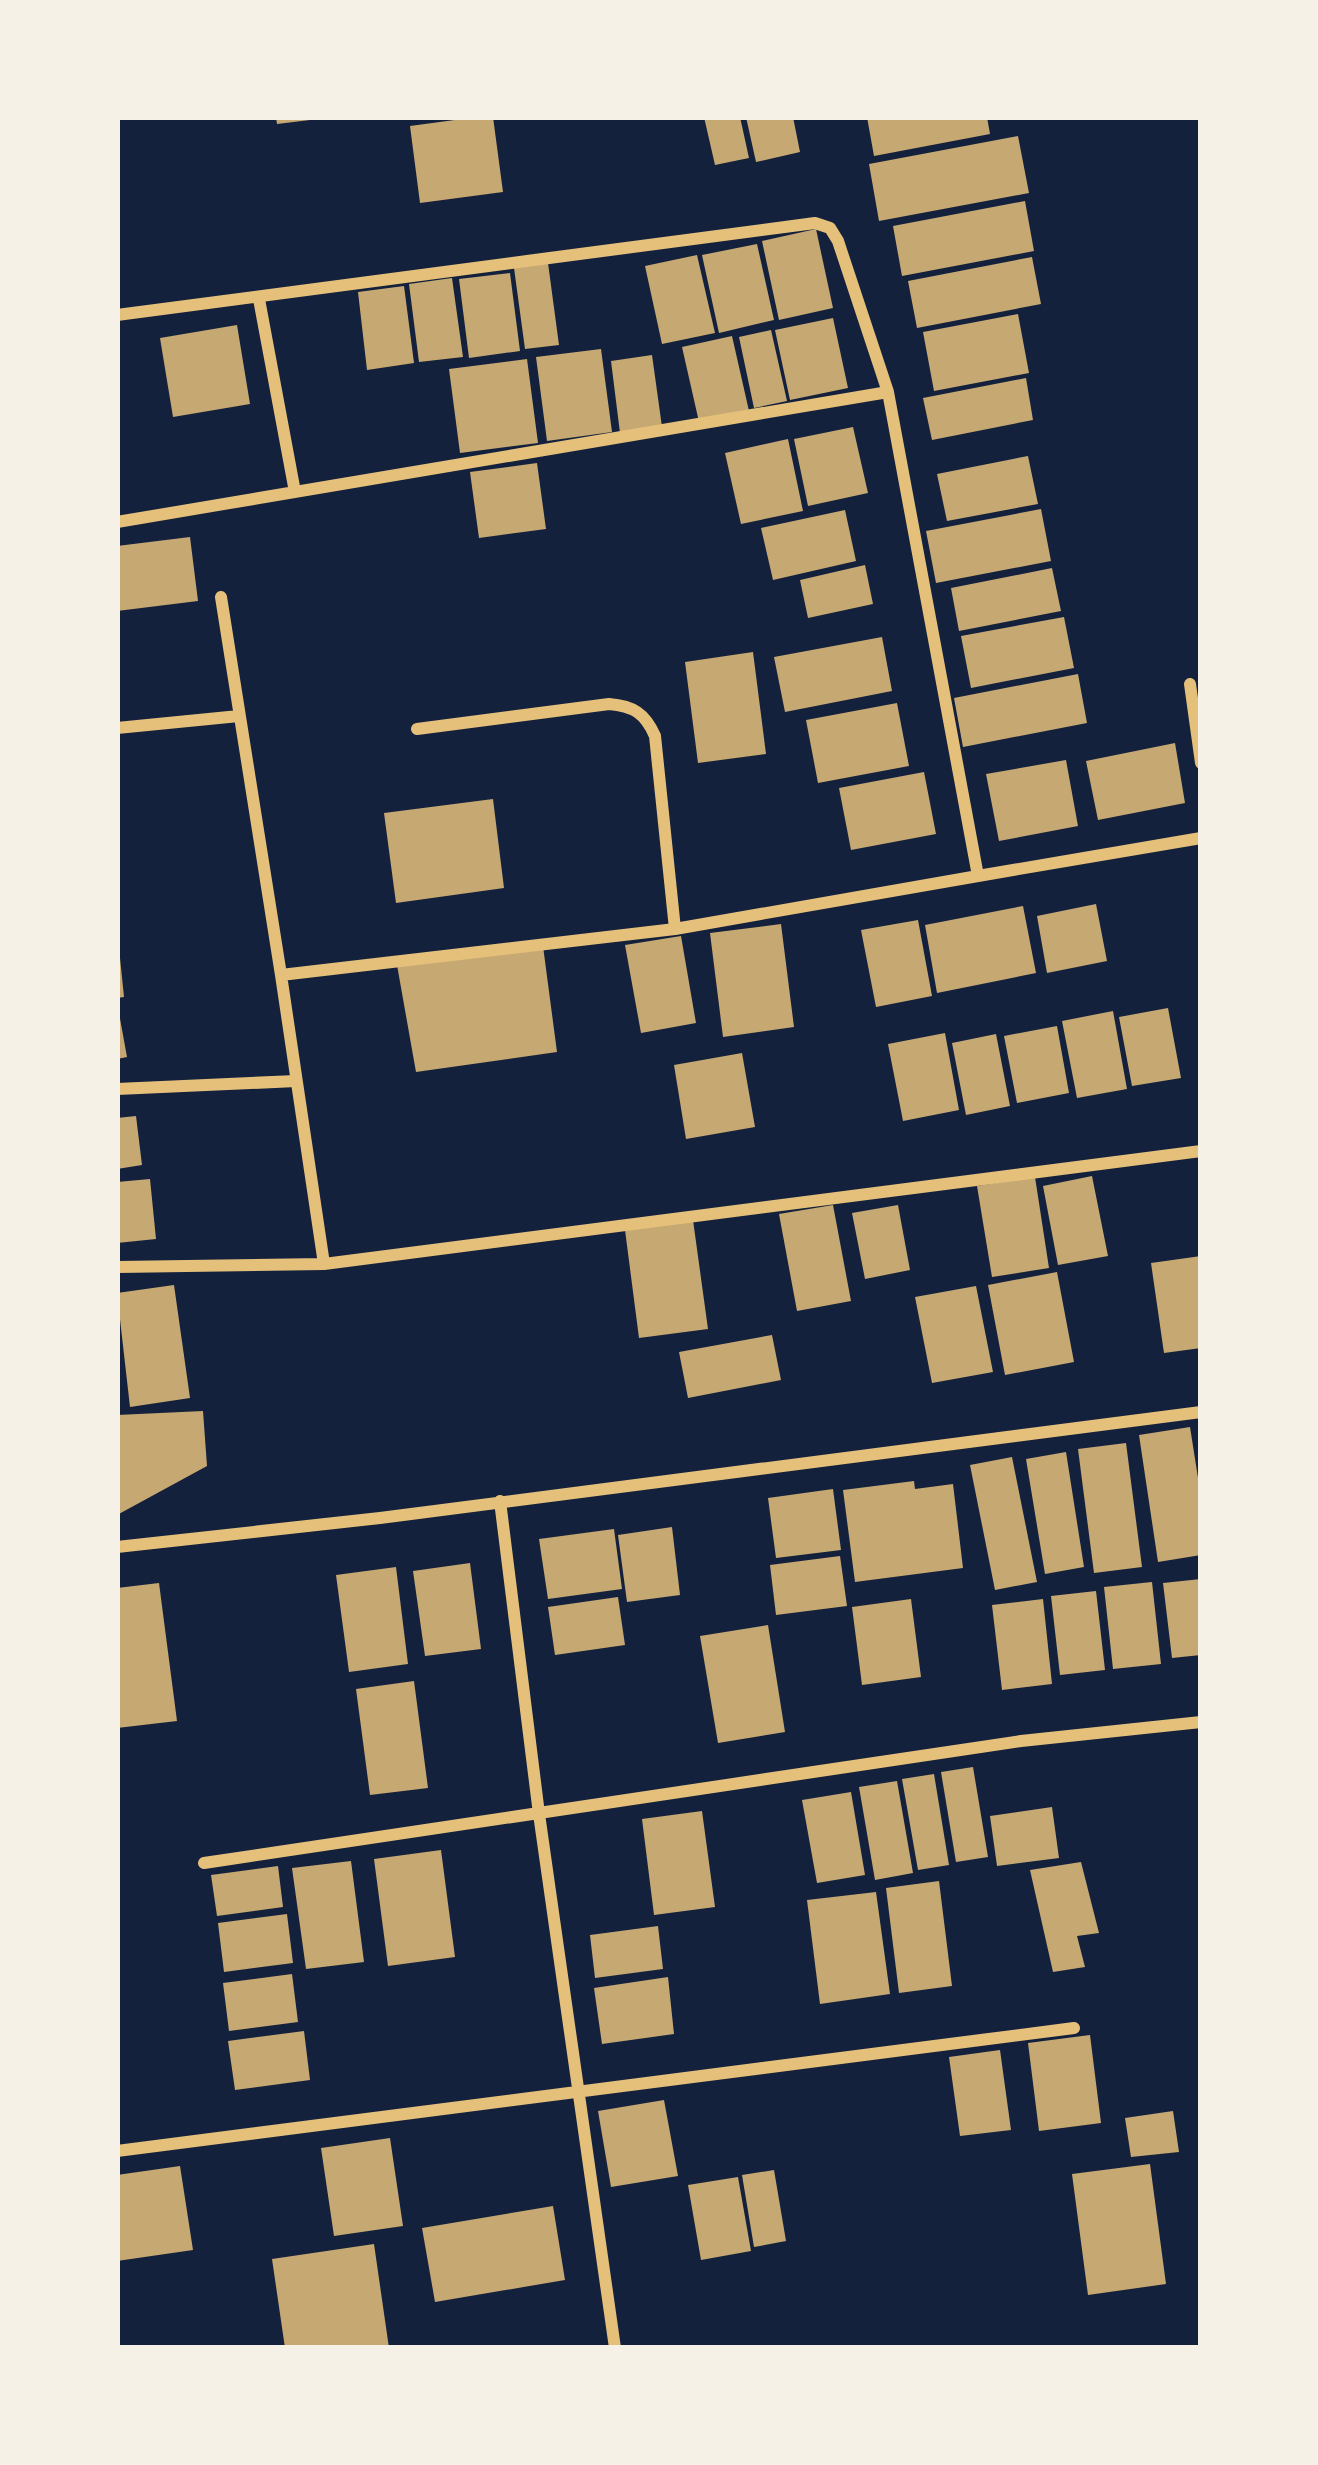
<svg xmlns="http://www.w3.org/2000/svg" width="1318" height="2465" viewBox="0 0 1318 2465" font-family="Montserrat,sans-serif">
<rect width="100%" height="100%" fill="#14213d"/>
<path fill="#c6a872" d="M276 117H310V120L277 124Z
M477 117H493L503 192 420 203 410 126Z
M704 117H740L749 158 715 165Z
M746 117H793L800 152 756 162Z
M867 117H987L990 134 874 156Z
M1018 136 1029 193 879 221 869 164Z
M1025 201 1034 251 902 276 893 226Z
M816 229 833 308 779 320 762 241Z
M757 244 774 320 719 333 702 255Z
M697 255 715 333 662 344 645 266Z
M1032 257 1041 304 917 328 908 281Z
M548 263 559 345 525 349 514 268Z
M510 273 520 351 469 358 459 279Z
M452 278 463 357 419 362 409 284Z
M404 286 414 363 367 370 358 292Z
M1018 314 1029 373 934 391 923 332Z
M833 318 848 388 790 400 775 330Z
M237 325 250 404 173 417 160 338Z
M771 330 787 401 754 408 739 337Z
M732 336 749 411 699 422 682 347Z
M601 349 612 432 547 441 536 357Z
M652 355 662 427 620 433 611 361Z
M527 359 538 443 460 453 449 369Z
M1026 378 1033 420 932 440 923 398Z
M853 427 868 493 808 506 794 439Z
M788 439 803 511 741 524 725 453Z
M1028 456 1038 504 947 521 937 474Z
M537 463 546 529 479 538 470 472Z
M1041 509 1051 561 936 583 926 531Z
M845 510 856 561 773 580 761 528Z
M190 537 198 601 117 611V546Z
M865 565 873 604 808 618 800 580Z
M1052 568 1061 611 959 631 951 588Z
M1064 617 1074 668 971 688 961 636Z
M882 637 892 691 785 712 774 657Z
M753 652 766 754 698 763 685 662Z
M1078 674 1087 723 963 747 954 698Z
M897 703 909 766 818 783 806 720Z
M1175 743 1185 803 1098 820 1086 761Z
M1066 760 1078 826 999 841 986 774Z
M924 772 936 834 851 850 839 788Z
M493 799 504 888 396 903 384 813Z
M1096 904 1107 961 1047 973 1037 916Z
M1023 906 1036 973 937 993 925 925Z
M918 920 932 996 876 1007 861 930Z
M781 924 794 1027 723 1037 710 933Z
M681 936 696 1023 641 1033 625 945Z
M543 946 557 1052 416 1072 397 965Z
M117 958H120L124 997 117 998Z
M117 1002 127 1057 117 1059Z
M1168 1008 1181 1078 1132 1086 1119 1017Z
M1113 1011 1127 1089 1077 1098 1062 1021Z
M1057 1026 1069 1093 1017 1103 1004 1036Z
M945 1033 959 1110 903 1121 888 1044Z
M996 1034 1010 1106 966 1115 952 1043Z
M742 1053 755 1127 686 1139 674 1065Z
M136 1116 142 1165 117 1169V1118Z
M1092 1176 1108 1256 1058 1265 1043 1186Z
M1035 1177 1049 1268 992 1277 977 1186Z
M150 1179 156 1239 117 1243V1182Z
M833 1205 851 1301 797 1311 779 1214Z
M898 1205 910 1270 865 1279 852 1213Z
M693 1220 708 1329 639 1338 625 1230Z
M1201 1256V1348L1164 1353 1151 1263Z
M1057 1272 1074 1362 1005 1375 988 1285Z
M174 1285 190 1398 130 1407 117 1293Z
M976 1286 993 1372 932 1383 915 1297Z
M772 1335 781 1380 688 1398 679 1352Z
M203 1411 207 1466 117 1515V1415Z
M1190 1427 1201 1497V1555L1158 1562 1139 1435Z
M1126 1443 1142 1567 1094 1573 1078 1449Z
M1066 1452 1084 1567 1045 1574 1026 1459Z
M1012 1457 1037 1582 995 1590 970 1465Z
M914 1481 915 1489 953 1484 963 1568 855 1582 843 1490Z
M833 1489 841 1550 776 1558 768 1498Z
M672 1527 680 1595 627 1602 618 1535Z
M614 1529 622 1589 548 1599 539 1539Z
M840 1556 847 1606 776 1615 770 1565Z
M470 1563 481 1649 425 1656 413 1571Z
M396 1567 408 1664 349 1672 336 1575Z
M1201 1579V1655L1172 1658 1163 1583Z
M1152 1582 1161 1664 1113 1669 1104 1587Z
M159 1583 177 1721 117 1728V1588Z
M1096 1591 1105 1670 1060 1675 1051 1596Z
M618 1597 625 1645 555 1655 548 1607Z
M911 1599 921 1677 862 1685 852 1607Z
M1043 1599 1052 1684 1002 1690 992 1605Z
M768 1625 785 1732 718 1743 700 1636Z
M414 1681 428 1788 370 1795 356 1689Z
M973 1767 988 1857 956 1862 941 1772Z
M934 1774 949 1865 918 1870 902 1779Z
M897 1781 913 1873 875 1880 859 1787Z
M851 1792 865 1875 817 1883 802 1800Z
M1052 1807 1059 1858 997 1866 990 1816Z
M702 1811 715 1907 654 1915 642 1819Z
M441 1850 455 1957 388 1966 374 1859Z
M351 1861 364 1962 306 1969 292 1868Z
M1081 1862 1099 1933 1077 1936 1085 1967 1053 1972 1030 1870Z
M278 1866 283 1907 217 1916 211 1875Z
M939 1881 952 1986 899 1993 886 1888Z
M876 1892 890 1994 820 2004 807 1900Z
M287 1914 293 1963 224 1972 218 1923Z
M658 1926 663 1969 595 1978 590 1935Z
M292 1974 298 2022 229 2031 223 1983Z
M668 1977 674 2034 602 2044 594 1988Z
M304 2031 310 2080 235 2090 228 2041Z
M1090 2035 1101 2123 1039 2131 1028 2043Z
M1000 2050 1011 2130 960 2136 949 2057Z
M664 2100 678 2176 611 2187 598 2111Z
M1173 2111 1179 2152 1131 2157 1125 2118Z
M390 2138 403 2226 334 2236 321 2148Z
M1150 2164 1166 2284 1088 2295 1072 2174Z
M180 2166 193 2250 117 2261V2175Z
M774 2170 786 2241 754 2247 742 2175Z
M738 2177 751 2251 701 2260 688 2185Z
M553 2206 565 2280 435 2302 422 2228Z
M374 2244 389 2348H285L272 2259Z"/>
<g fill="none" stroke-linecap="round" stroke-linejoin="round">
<path stroke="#e5c07b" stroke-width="12" d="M259 299 295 492
M117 315 815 223 830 228 838 241 888 392
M117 522 888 392 978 876 1201 838
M221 597 281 975
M1190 684 1201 763
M117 728 239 716
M417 729 609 704C633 706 645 713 655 736L675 929
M978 876 675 929 281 975 324 1264 1201 1151
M117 1089 296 1081
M117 1267 324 1264
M500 1501 539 1814 615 2348
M117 1547 380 1518 1201 1412
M204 1863 1021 1741 1201 1722
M117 2151 1074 2028"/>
</g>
<rect width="1318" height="2465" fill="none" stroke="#f6f1e7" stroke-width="240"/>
</svg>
